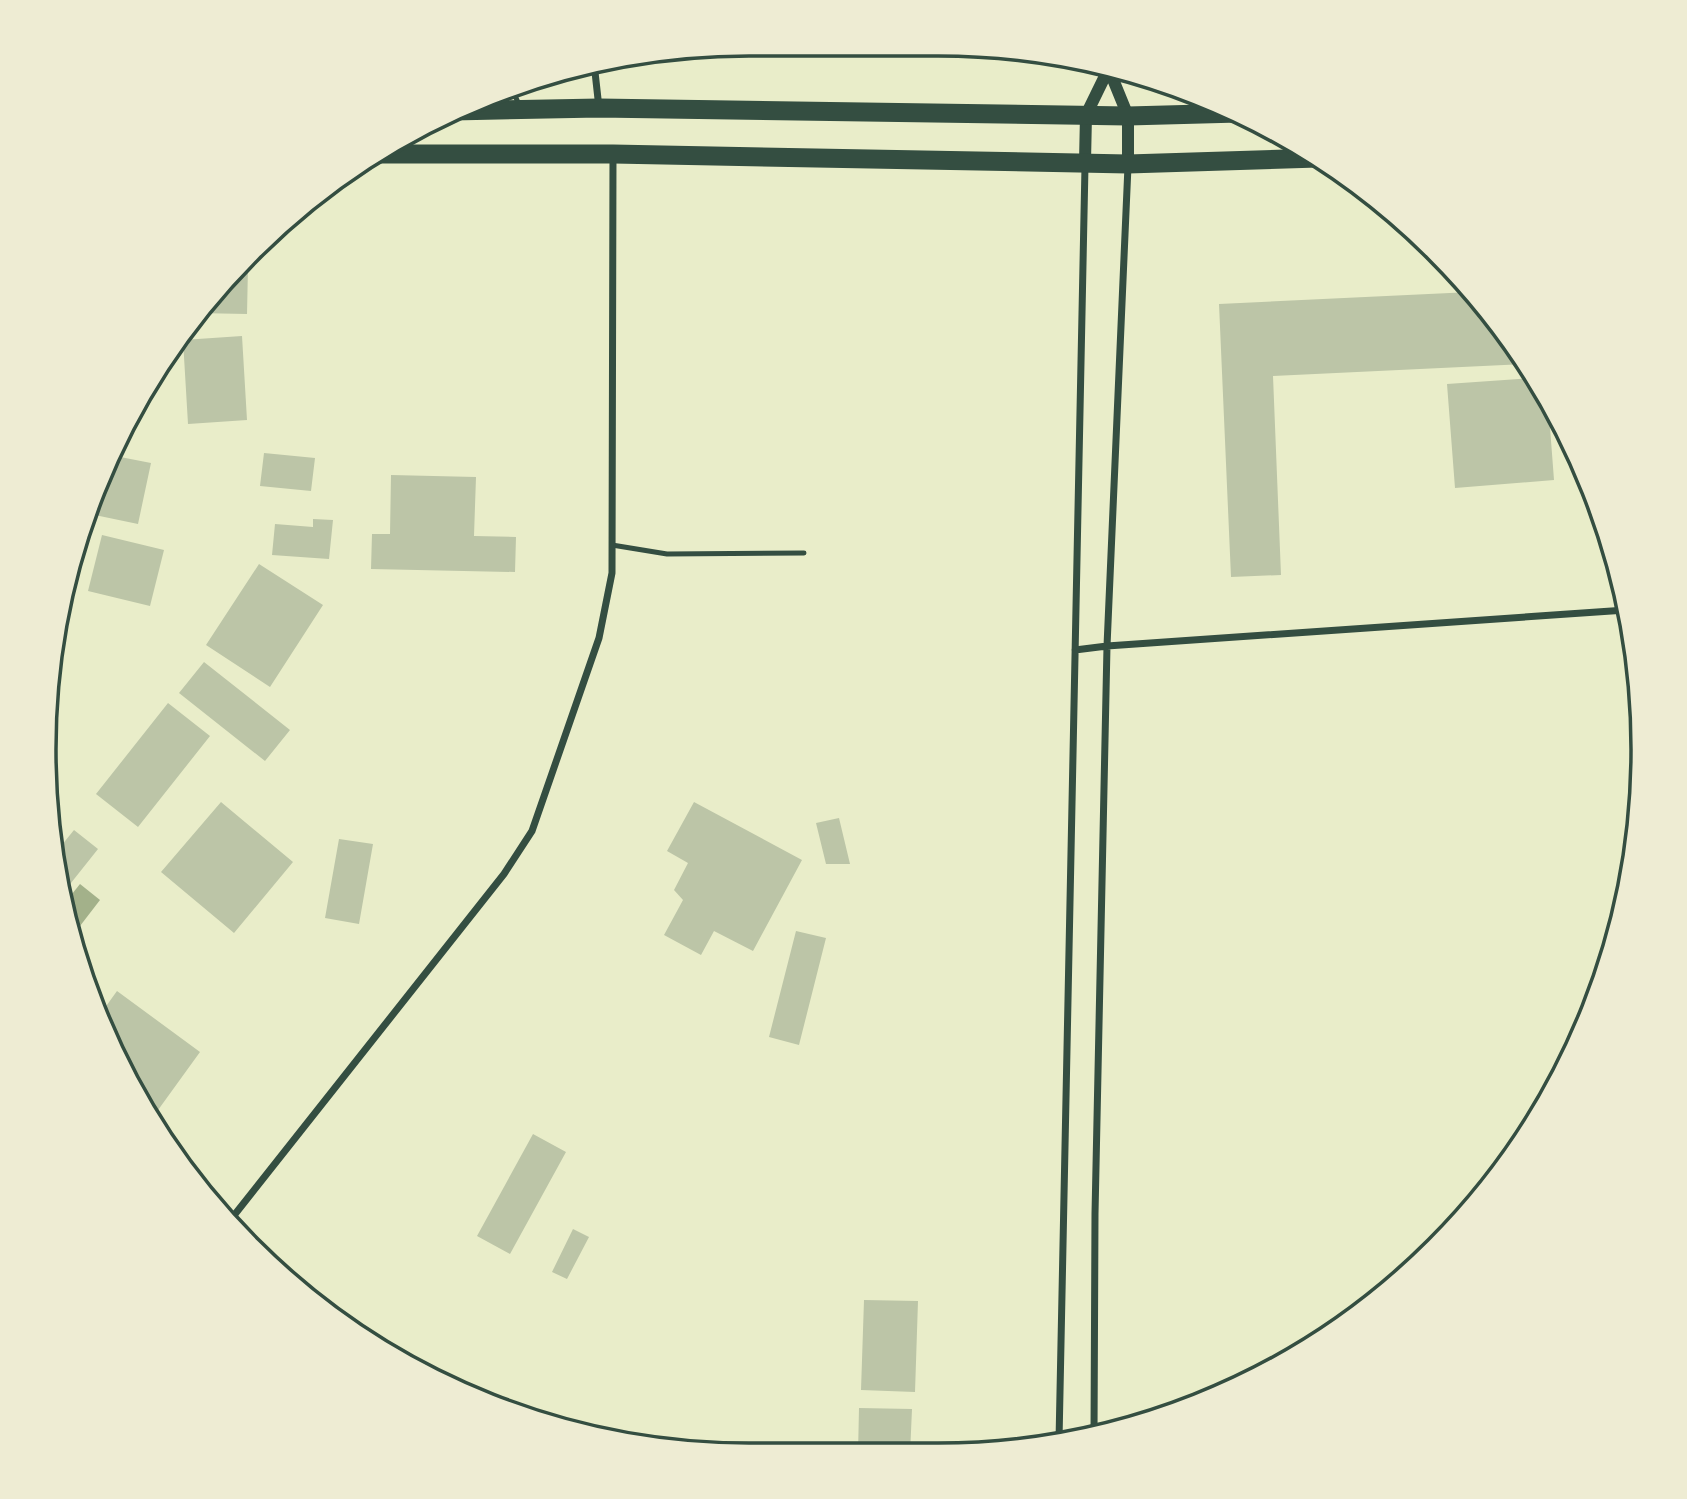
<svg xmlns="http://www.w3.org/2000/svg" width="1687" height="1499" viewBox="0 0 1687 1499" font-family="'Source Serif 4',serif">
<rect width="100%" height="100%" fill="#e9edc9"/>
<path fill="#a3b18a" d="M80 884 100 900 70 939 68 932 64 904Z"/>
<path fill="#bcc5a7" d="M243 266H248L247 314 196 313Z
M1471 292 1498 320 1525 364 1273 376 1281 575 1231 577 1219 304Z
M242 336 247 420 188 424 183 340Z
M1533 378 1548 401 1554 480 1455 488 1447 384Z
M264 453 315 458 311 491 260 486Z
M110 455 151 463 138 524 90 514Z
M391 475 476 477 474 536 516 537 515 572 371 569 372 534H390Z
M313 519 333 520 329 559 272 555 275 524 313 527Z
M102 535 164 550 150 606 88 591Z
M259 564 323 605 270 687 206 645Z
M204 662 290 730 265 761 179 693Z
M168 703 210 736 138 827 96 794Z
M221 802 293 862 234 933 161 872Z
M694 802 802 860 753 951 714 931 701 955 664 935 683 900 674 890 688 863 667 851Z
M839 818 850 864H826L816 823Z
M74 830 98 849 63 893 57 851Z
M339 839 373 844 359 924 325 918Z
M796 931 826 938 799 1045 769 1037Z
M117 991 200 1052 153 1117 117 1062 99 1016Z
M533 1134 566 1152 510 1254 477 1236Z
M573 1229 589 1237 567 1279 552 1272Z
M864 1300 918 1301 915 1392 861 1390Z
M859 1408 912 1409 910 1454H858Z"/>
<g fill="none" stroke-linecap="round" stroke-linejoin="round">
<path stroke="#344e41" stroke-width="5" d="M513 91 520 107
M612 545 667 554 804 553"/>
<path stroke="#344e41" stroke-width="7" d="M594 63 599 108
M1075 650 1107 646 1626 610
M228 1223 504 874 532 831 599 638 612 573 613 154
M1094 1435 1095 1214 1107 646 1128 166
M1059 1441 1085 166"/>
<path stroke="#344e41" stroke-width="12" d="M1108 67 1128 116V164
M1085 162 1086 115 1108 70"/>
<path stroke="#344e41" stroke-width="19" d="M453 111 599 108 1128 116 1239 113
M376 154H613L1128 164 1318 158"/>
</g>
<path d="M0 0H1687V1499H0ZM749 56H938A693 693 0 0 1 1631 749V750A693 693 0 0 1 938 1443H749A693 693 0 0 1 56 750V749A693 693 0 0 1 749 56Z" fill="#eeecd3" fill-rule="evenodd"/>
<path fill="none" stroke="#344e41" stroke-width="3.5" d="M749 56H938A693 693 0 0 1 1631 749V750A693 693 0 0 1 938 1443H749A693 693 0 0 1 56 750V749A693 693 0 0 1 749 56Z"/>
</svg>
